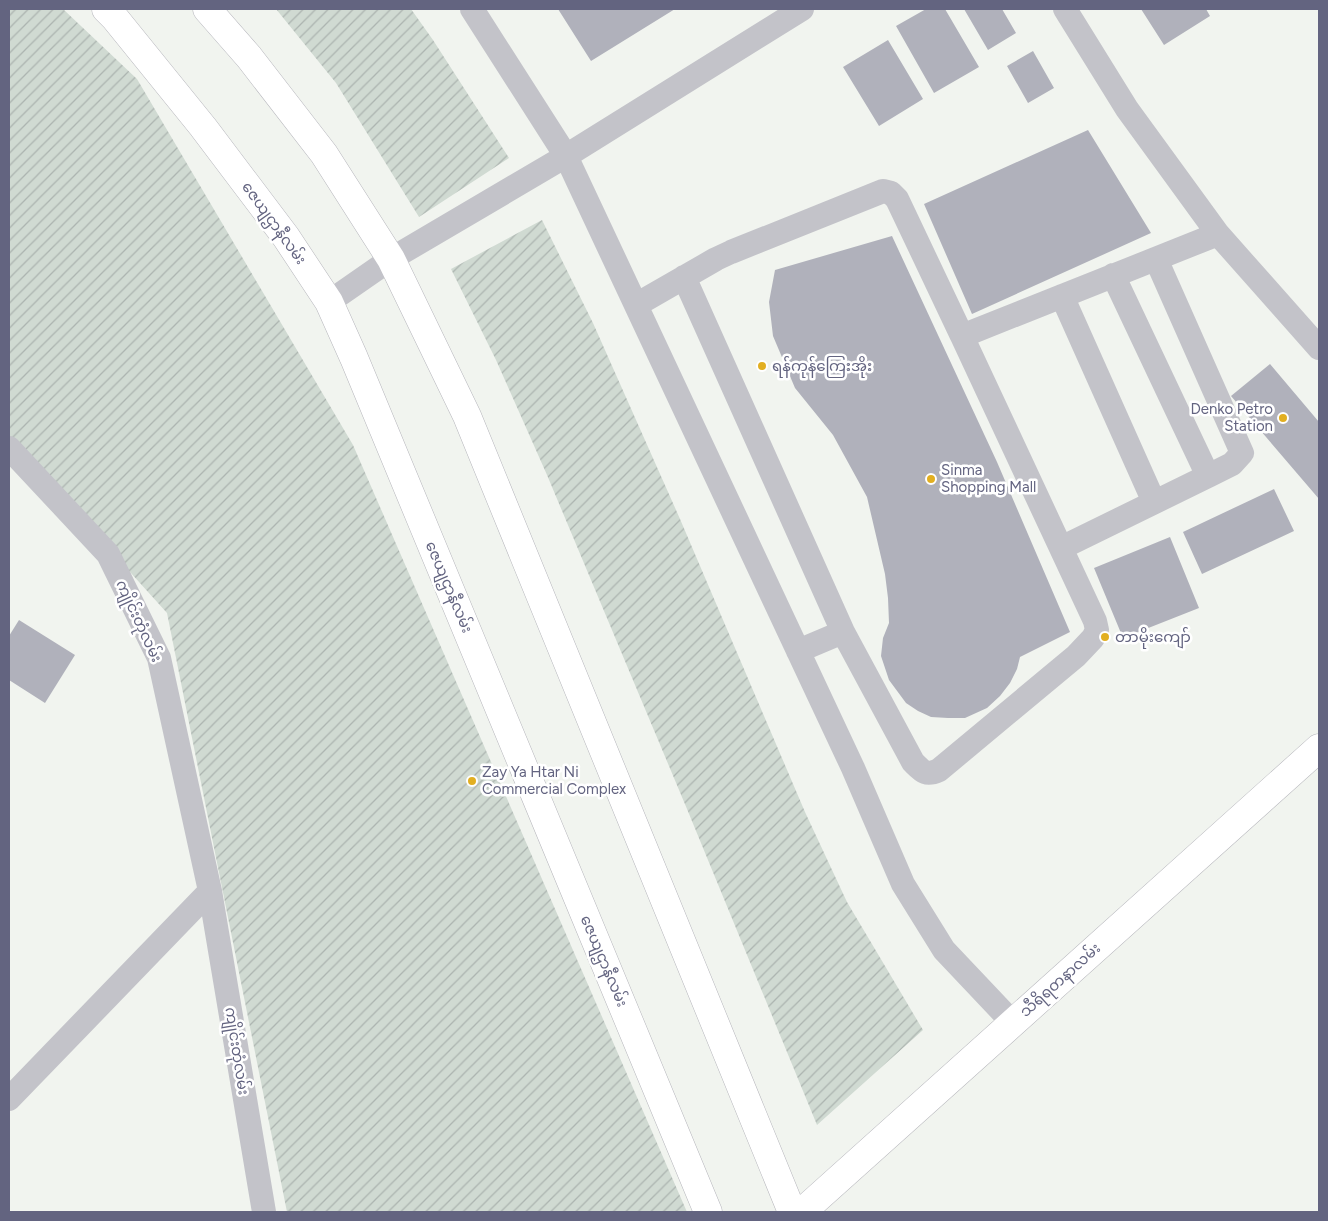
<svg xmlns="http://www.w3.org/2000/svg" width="1328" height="1221" viewBox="0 0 1328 1221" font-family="Figtree,'Noto Sans Myanmar',sans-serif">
<defs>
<pattern id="garden-furrows" width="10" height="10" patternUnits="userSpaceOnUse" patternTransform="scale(1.25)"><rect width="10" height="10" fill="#d0dad2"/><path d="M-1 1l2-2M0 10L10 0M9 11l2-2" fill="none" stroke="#acb4b0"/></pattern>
</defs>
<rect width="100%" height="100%" fill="#f1f4ef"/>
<path fill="url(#garden-furrows)" d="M9 9H63L137 79 353 445 687 1212H287L167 613 9 438Z
M276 9H411L433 40 509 158 419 217 336 83Z
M542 220 593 323 680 519 805 812 847 902 923 1030 817 1125 687 809 547 475 496 360 451 269Z"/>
<path fill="#b0b1bb" d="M558 9H675L591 61Z
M926 9H945L979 67 934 93 896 26Z
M964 9H1002L1016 33 988 50Z
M1141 9H1206L1210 16 1164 45Z
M888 40 923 99 879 126 843 67Z
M1033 51 1054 88 1028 103 1007 66Z
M1088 130 1151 233 972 314 924 204Z
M892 236 997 462 1070 632 1020 657 1017 669 1010 683 1000 696 987 708 965 718H948L931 717 918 711 906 703 889 680 881 656 883 638 889 623 888 598 885 574 867 497 833 435 795 388 773 336 769 302 775 270Z
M1270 364 1319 422V499L1231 396Z
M1274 489 1294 531 1202 574 1183 532Z
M1170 537 1199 608 1123 638 1094 568Z
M19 620 75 655 45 703 9 680V636Z"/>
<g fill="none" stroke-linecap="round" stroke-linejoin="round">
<g stroke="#b6b6bc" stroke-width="29">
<path id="major" d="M106 9 114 17 203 127 286 237 329 302 354 358 708 1212
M207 9 249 57 324 154 391 259 467 416 792 1212
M802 1212 1319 748"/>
</g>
<path stroke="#c3c3c9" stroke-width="24" d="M472 9 566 156 853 768 903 884 944 950 1013 1023
M1065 9 1127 109 1218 234 1319 348
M1156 259 1242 453 1232 464 1208 476
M684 277 843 632
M1062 296 1154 502
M329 302 391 259 566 156 802 9
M636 305 716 259 731 252 883 191 891 193 897 199 962 336 1218 234
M9 448 108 554 159 658 210 891 264 1212
M1061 548 1208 476 1113 275
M798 651 843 632 913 762C923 772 926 776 939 770L1076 656 1093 638 1097 630 1095 621 962 336
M9 1099 210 891"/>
<use href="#major" stroke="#fff" stroke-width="28"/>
</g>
<g fill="#e2af21" stroke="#fff" stroke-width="2">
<circle cx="762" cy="366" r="5"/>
<circle cx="1283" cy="418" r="5"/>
<circle cx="931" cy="479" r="5"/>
<circle cx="1105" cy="637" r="5"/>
<circle cx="472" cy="781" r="5"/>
</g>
<g text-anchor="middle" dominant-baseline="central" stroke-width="5" stroke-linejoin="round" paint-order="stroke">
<g font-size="15" fill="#636480" stroke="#fff">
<text transform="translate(274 223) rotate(54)">ဇေယျဌာနီလမ်း</text>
<text transform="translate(449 587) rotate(67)">ဇေယျဌာနီလမ်း</text>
<text transform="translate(139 621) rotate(65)">ကျိုင်းတုံလမ်း</text>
<text transform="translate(604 961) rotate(67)">ဇေယျဌာနီလမ်း</text>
<text transform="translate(1060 980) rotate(-42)">သီရိရတနာလမ်း</text>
<text transform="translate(237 1051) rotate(81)">ကျိုင်းတုံလမ်း</text>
</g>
<g font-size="15" fill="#636480" stroke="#fff" text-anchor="start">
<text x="772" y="366">ရန်ကုန်ကြေးအိုး</text>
<text x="1273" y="409" text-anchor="end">Denko Petro<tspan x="1273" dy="17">Station</tspan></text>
<text x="941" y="470">Sinma<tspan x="941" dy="17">Shopping Mall</tspan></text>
<text x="1115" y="637">တာမိုးကျော်</text>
<text x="482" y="772">Zay Ya Htar Ni<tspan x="482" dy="17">Commercial Complex</tspan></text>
</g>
</g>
<rect width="1328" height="1221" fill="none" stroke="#636480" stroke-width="20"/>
</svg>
